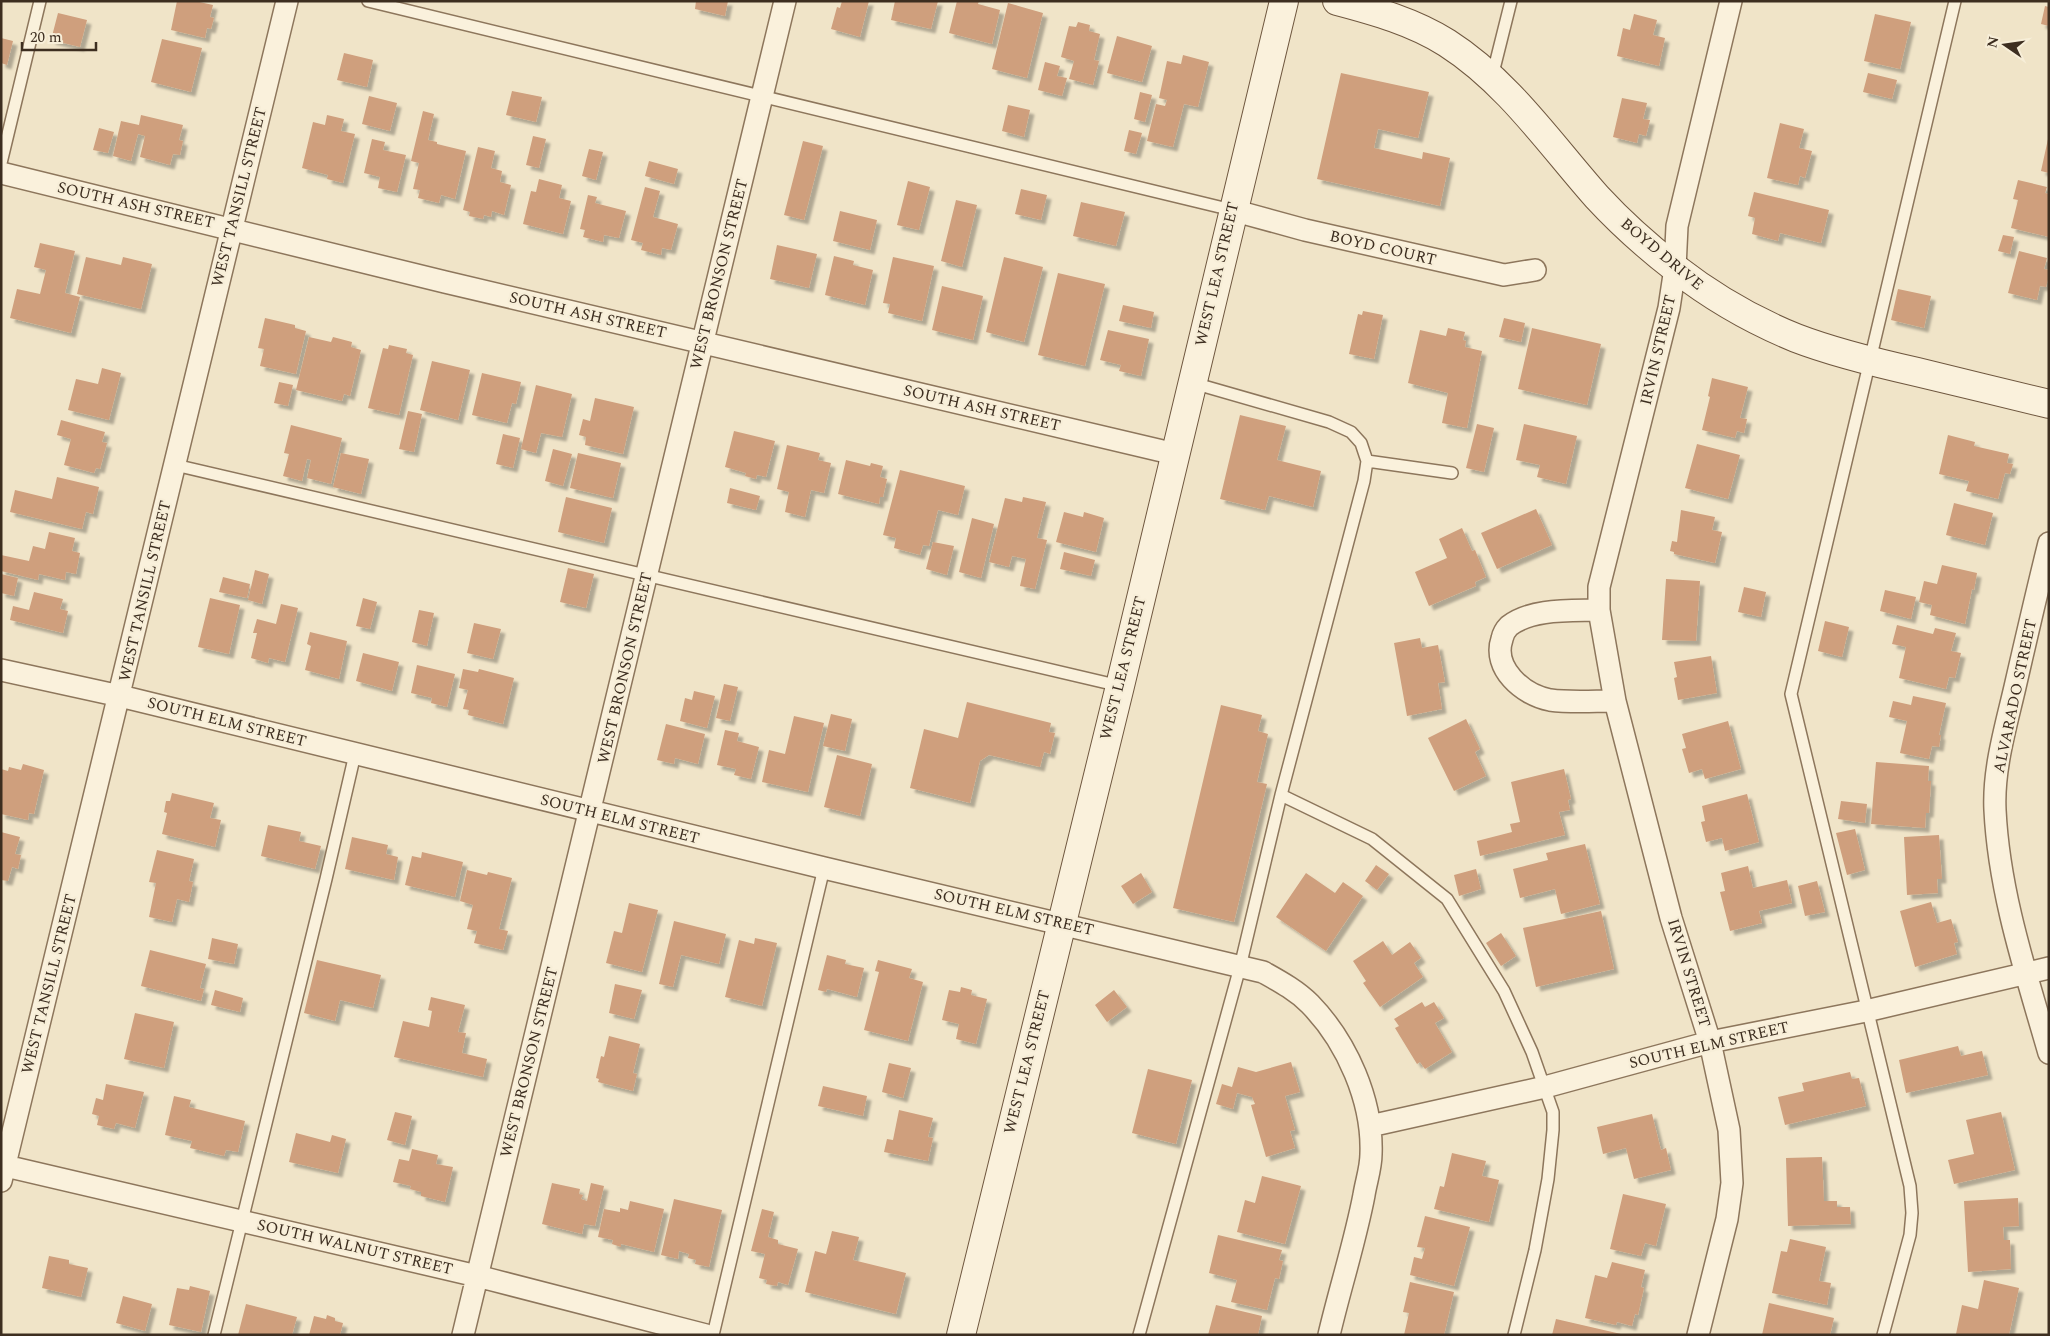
<svg xmlns="http://www.w3.org/2000/svg" width="2050" height="1336" viewBox="0 0 2050 1336" font-family="Spectral,serif">
<defs>
<filter id="shadow"><feDropShadow dx="4.5" dy="4.5" stdDeviation="1" flood-color="#0004"/></filter>
</defs>
<rect width="100%" height="100%" fill="#f0e4c8"/>
<path fill="#cf9f7d" filter="url(#shadow)" d="M177 1H195L213 5 210 17 214 18 211 29 207 28 205 38 171 30Z
M696 1H728L725 16 695 9Z
M842 1H869L860 37 831 29 837 7 840 8Z
M895 1H938L931 29 891 20Z
M957 1H979L978 4 1000 10 992 44 949 33Z
M1008 3 1043 13 1027 78 992 69Z
M2045 6 2049 7V26L2041 24Z
M58 13 87 20 80 47 51 40Z
M1634 14 1657 20 1653 35 1665 38 1659 66 1617 56 1623 28 1630 30Z
M1875 14 1911 22 1900 69 1864 61Z
M1078 22 1090 25 1089 31 1100 34 1094 60 1099 61 1093 85 1069 79 1074 61 1061 57 1069 26 1076 27Z
M1117 36 1152 46 1142 82 1107 73Z
M1 38 13 41 7 65 1 63Z
M162 39 202 48 191 92 151 82Z
M344 53 373 60 367 87 337 80Z
M1183 55 1209 62 1198 107 1184 104 1173 147 1147 141 1156 104 1165 106 1167 100 1159 98 1167 61 1181 64Z
M1045 62 1060 66 1057 76 1067 78 1062 96 1038 90Z
M1341 73 1429 92 1418 138 1378 129 1374 148 1422 159 1423 152 1450 158 1440 206 1317 179Z
M1868 73 1897 80 1892 99 1863 92Z
M512 91 542 97 536 122 506 115Z
M1140 92 1152 95 1145 122 1134 119Z
M369 96 397 103 390 131 362 124Z
M1622 98 1647 103 1643 119 1650 120 1646 136 1639 134 1637 143 1613 137Z
M1008 105 1030 110 1024 137 1002 131Z
M423 111 434 114 428 140 437 142V144L466 151 455 199 441 195 439 203 418 198 420 190 413 189 419 163 411 161Z
M141 115 183 125 179 140 183 141 180 155 173 154 170 165 140 157 145 136 138 134 131 161 113 156 121 121 139 125Z
M327 115 344 119 341 131 355 134 343 183 327 179 328 175 302 168 313 122 325 125Z
M1780 123 1804 129 1799 148 1812 151 1805 178 1800 176 1798 185 1767 178Z
M99 128 114 132 108 153 93 150Z
M1129 130 1142 133 1136 154 1124 151Z
M533 136 546 139 539 168 526 165Z
M372 139 385 142 383 150 406 155 397 192 378 188 380 177 364 173Z
M2048 139H2049V173L2041 171Z
M803 141 823 146 804 220 784 215Z
M478 147 495 151 491 168 502 171 500 182 511 185 504 215 492 211 491 217 484 215 483 219 469 216 470 212 463 210Z
M589 149 603 152 596 180 582 176Z
M649 161 678 169 674 184 645 176Z
M539 179 562 185 559 198 571 201 563 234 523 224 531 191 536 192Z
M2018 180 2047 187 2045 193 2049 194V237L2011 228 2018 200 2013 199Z
M908 181 930 187 919 230 897 225Z
M645 187 660 191 653 217 678 224 671 250 662 248 661 255 641 250 643 243 631 240Z
M1021 189 1047 195 1041 220 1015 214Z
M1754 192 1829 210 1821 243 1780 233 1778 241 1752 234 1755 218 1748 216Z
M588 195 597 197 595 203 626 211 619 238 604 235 603 242 583 237 585 230 580 229Z
M956 200 977 205 962 267 941 261Z
M1081 202 1125 212 1116 246 1073 236Z
M840 211 877 220 870 250 833 241Z
M2003 235 2014 237 2010 254 1998 251Z
M40 243 75 251 65 293 80 297 71 333 10 318 17 289 40 294 46 270 34 267Z
M777 245 817 254 809 288 770 279Z
M2019 251 2047 258 2044 269 2049 270V276L2046 287 2040 286 2037 300 2008 293Z
M834 256 854 261 853 265 873 270 865 305 825 295Z
M86 257 121 265 123 257 152 264 141 309 77 294Z
M893 257 934 266 922 321 888 313 890 304 883 303Z
M1004 257 1043 267 1024 342 986 332Z
M1058 273 1105 284 1085 366 1038 355Z
M942 286 983 296 973 340 932 330Z
M1898 289 1931 296 1924 328 1891 320Z
M1123 305 1154 312 1151 328 1119 321Z
M1363 311 1383 315 1374 359 1349 354 1358 314 1362 315Z
M265 318 295 325V328L306 331 296 374 260 366 264 349 258 348Z
M1504 318 1525 323 1521 342 1499 337Z
M1448 328 1465 332 1463 340 1466 341 1465 347 1482 351 1467 428 1442 423 1448 393 1408 383 1420 330 1446 336Z
M1532 328 1601 344 1587 405 1518 389Z
M1108 330 1149 339 1141 376 1119 371 1121 365 1100 360Z
M309 337 331 342 333 337 352 342 351 347 361 350 350 396 344 394 342 401 296 390Z
M389 345 407 349 406 353 413 355 399 415 368 408 383 348 388 349Z
M432 361 470 370 458 420 420 410Z
M102 368 121 373 109 420 68 410 76 379 98 384Z
M482 373 521 382 516 404 512 403 507 423 472 415Z
M1712 378 1748 387 1740 418 1747 419 1744 433 1737 431 1735 438 1702 430 1710 397 1708 396Z
M279 382 293 385 288 406 274 403Z
M536 385 572 394 562 437 541 433 536 453 521 449Z
M595 398 634 407 623 454 585 445 586 437 579 435 583 419 590 421Z
M408 411 422 414 414 452 399 449Z
M1240 415 1286 426 1277 460 1321 471 1313 507 1269 496 1265 510 1220 499Z
M61 420 105 432 102 442 107 443 100 469 96 468 94 473 64 465 71 439 57 435Z
M1477 424 1494 428 1484 472 1466 468Z
M1524 424 1577 436 1566 484 1537 477 1540 465 1516 460Z
M291 425 342 438 331 484 307 478 311 460 307 459 302 481 283 476 289 454 284 453Z
M734 431 775 441 766 477 757 475 756 479 745 476 746 473 725 467Z
M503 434 520 438 513 468 496 464Z
M1948 435 1975 442 1974 446 2009 454 2007 463 2013 464 2010 474 2005 473 1998 499 1966 491 1969 481 1939 474Z
M1697 444 1740 455 1728 499 1685 488Z
M787 445 820 453 818 460 831 463 824 493 811 490 805 517 785 512 789 492 777 489Z
M553 449 572 454 563 486 545 481Z
M341 453 369 459 361 494 333 487Z
M578 453 621 463 613 498 570 488Z
M846 460 870 466 871 463 883 466 880 477 887 479 883 497H880L879 504 838 494Z
M900 470 965 486 958 515 938 510 929 546 923 545 920 555 894 548 896 538 883 535Z
M57 477 99 487 93 514 86 512 82 529 10 512 15 490 52 499Z
M730 488 760 496 756 510 727 503Z
M566 497 612 508 604 543 558 532Z
M1023 497 1046 502 1037 538 1047 540 1035 589 1020 586 1026 559 1012 556 1009 567 989 562 1005 498 1022 502Z
M1954 503 1993 513 1985 545 1946 535Z
M1536 509 1552 545 1497 569 1481 533Z
M1681 510 1715 517 1712 530 1722 532 1715 563 1674 554V552L1670 551 1672 541 1677 542Z
M1064 512 1083 517 1084 512 1104 518 1096 552 1056 542Z
M972 518 994 524 981 578 959 572Z
M1462 528 1472 551 1475 550 1486 577 1475 582 1476 586 1429 606 1415 572 1447 558 1439 539Z
M49 532 75 538 72 551 80 553 76 574 66 572 65 580 39 574 38 580 1 571V555L29 561 33 546 45 549Z
M933 542 954 546 947 575 926 569Z
M1064 552 1095 560 1091 576 1060 569Z
M1942 565 1977 573 1974 590 1972 589 1965 624 1930 615 1932 605 1919 602 1924 581 1937 584Z
M568 568 594 574 586 608 560 602Z
M255 570 269 574 262 604 248 600Z
M1 574 18 578 14 596 1 593Z
M223 577 250 584 247 598 219 592Z
M1666 579 1700 581 1696 641 1662 640Z
M1744 587 1766 592 1761 617 1738 612Z
M1885 590 1916 597 1911 619 1880 611Z
M34 592 63 599 60 609 68 611 63 633 10 620 13 606 29 610Z
M210 598 240 605 229 654 198 647Z
M363 598 377 602 370 629 356 626Z
M281 604 298 608 285 662 269 658 268 663 251 658 257 633H253L257 619 276 624Z
M419 610 434 613 427 646 412 642Z
M1825 621 1849 627 1842 657 1818 651Z
M474 623 501 629 493 659 467 653Z
M1897 625 1933 634 1935 628 1956 633 1951 651 1961 653 1955 678 1949 677 1946 689 1899 678 1906 647 1892 644Z
M310 632 347 641 339 679 305 670 311 646 307 644Z
M1420 638 1422 648 1438 645 1445 682 1438 683 1442 709 1407 716 1394 643Z
M363 653 399 662 392 691 356 681Z
M1711 656 1717 693 1678 700 1674 678 1677 677 1674 662Z
M417 665 455 674 447 707 431 703 432 698 411 693Z
M463 669 478 672 479 669 514 678 503 724 468 715 469 710 463 709 468 690 459 688Z
M724 684 738 687 730 721 716 718Z
M694 691 715 696 707 728 680 721 685 698 692 700Z
M1913 696 1946 703 1939 735H1941L1939 747 1932 746 1929 759 1900 753 1907 721 1889 717 1893 701 1911 705Z
M967 702 1051 723 1049 732 1055 733 1050 754 1044 752 1040 767 989 755 980 761 970 803 910 788 924 729 958 738Z
M1221 705 1262 715 1258 731 1268 734 1257 782 1267 784 1234 922 1173 908Z
M831 714 852 719 845 751 823 746Z
M794 716 824 723 808 792 762 782 769 750 785 754Z
M1466 719 1480 749 1475 752 1486 776 1454 791 1428 738Z
M1728 721 1741 769 1705 779 1702 769 1689 773 1682 749 1686 748 1682 734Z
M666 724 705 734 698 764 675 758 674 764 657 760Z
M725 730 739 733 737 741 759 747 751 779 734 775 736 769 717 765Z
M837 755 872 764 860 816 824 807Z
M1876 762 1929 766 1928 781H1931L1929 813H1926L1925 828 1871 824Z
M23 764 44 770 34 814 29 813 28 820 1 814V769L8 771 9 767 21 770Z
M1564 769 1571 799 1568 800 1570 810 1559 812 1565 835 1480 856 1477 841 1512 832 1510 824 1520 822 1511 782Z
M172 793 214 803 210 818 221 820 215 847 162 834 167 813 164 812 166 801H170Z
M1747 794 1759 842 1725 851 1722 838 1706 842 1701 822 1705 821 1702 806Z
M1841 801 1867 804 1865 823 1838 819Z
M268 825 301 832 299 841 321 846 315 869 261 856Z
M1855 829 1865 870 1847 875 1836 833Z
M1 832 20 837 15 854 21 855 18 869 12 867 8 881 1 880Z
M1939 835 1942 879H1937L1938 893 1907 895 1904 837Z
M352 837 388 845 386 854 398 857 394 880 345 869Z
M1585 844 1600 904 1561 914 1555 889 1520 898 1513 869 1548 860 1546 853Z
M157 850 194 859 189 881 193 882 189 902 177 899 172 922 149 917 156 883 149 882Z
M422 852 463 862 455 897 405 885 412 856 421 858Z
M1376 865 1389 874 1377 890 1365 881Z
M1748 866 1753 888 1787 880 1792 903 1759 911 1762 923 1730 931 1720 892 1725 891 1721 873Z
M1476 869 1481 889 1459 896 1454 875Z
M467 870 487 875 488 872 512 878 499 929 508 931 503 950 474 943 477 931 467 929 473 905 460 901Z
M1141 873 1152 892 1133 904 1121 886Z
M1306 873 1335 893 1343 882 1363 896 1326 951 1276 917Z
M1817 881 1825 912 1805 916 1798 886Z
M1931 902 1937 923 1951 919 1958 942 1954 943 1957 954 1915 967 1900 911Z
M629 903 658 910 642 972 606 963 614 931 622 933Z
M1601 911 1614 969 1536 987 1523 928Z
M674 921 726 934 719 964 681 955 673 987 659 984Z
M1501 933 1516 956 1501 966 1486 943Z
M212 938 238 944 234 964 208 959Z
M755 938 777 943 762 1006 725 997 739 940 754 944Z
M1383 941 1392 955 1410 942 1421 958 1414 963 1423 977 1380 1007 1363 983 1366 981 1353 961Z
M150 950 206 964 200 988 204 989 201 1001 141 986Z
M827 955 846 960 845 964 864 968 857 997 827 989 826 992 818 990Z
M317 960 381 975 373 1008 340 1000 335 1021 304 1013Z
M878 960 912 969 909 978 923 982 908 1041 864 1030 879 972 875 971Z
M615 984 642 990 634 1019 609 1013Z
M961 987 972 990 971 995 987 999 976 1044 956 1039 959 1024 942 1020 949 990 960 992Z
M215 990 243 998 240 1012 211 1005Z
M1114 990 1127 1007 1107 1022 1095 1005Z
M431 997 465 1005 458 1032 466 1033 462 1053 487 1059 483 1077 394 1057 403 1021 429 1027 432 1011 428 1010Z
M1422 1002 1425 1007 1434 1002 1444 1018 1435 1023 1452 1052 1425 1069 1420 1062 1417 1064 1395 1028 1399 1026 1394 1019Z
M135 1013 174 1022 164 1068 124 1059Z
M609 1036 640 1044 633 1073 637 1074 633 1091 598 1082 599 1079 596 1078 601 1056 604 1057Z
M1958 1046 1961 1056 1982 1051 1988 1075 1906 1093 1899 1060Z
M1291 1062 1300 1092 1285 1096 1295 1130 1290 1131 1295 1148 1266 1157 1251 1105 1255 1104 1252 1097 1237 1093 1233 1109 1216 1104 1222 1084 1232 1087 1238 1067 1256 1072Z
M889 1063 911 1068 903 1098 882 1092Z
M1148 1069 1192 1080 1176 1144 1132 1133Z
M1850 1072 1852 1079 1859 1078 1866 1106 1785 1125 1778 1097 1804 1091 1802 1083Z
M106 1084 144 1092 135 1128 116 1123 114 1129 97 1125 99 1116 92 1114 96 1098 103 1100Z
M823 1086 867 1096 863 1116 818 1106Z
M174 1096 191 1100 189 1107 245 1121 238 1152 226 1150 224 1156 190 1148 192 1141 165 1135Z
M899 1110 933 1118 928 1137 933 1138 928 1161 884 1152 887 1139 893 1140Z
M395 1112 412 1116 405 1145 387 1140Z
M2001 1112 2015 1170 1954 1184 1948 1160 1974 1154 1966 1120Z
M1652 1114 1661 1150 1666 1148 1671 1170 1634 1179 1626 1148 1603 1154 1597 1127Z
M296 1133 330 1142 332 1135 346 1139 338 1173 289 1162Z
M412 1149 438 1155 436 1164 453 1167 445 1202 421 1196V1192L410 1189 411 1186 393 1182 399 1159 409 1161Z
M1452 1153 1486 1161 1482 1176 1499 1180 1489 1222 1434 1209 1440 1186 1444 1187Z
M1822 1157 1824 1201H1837V1207H1850L1851 1224 1788 1226 1786 1158Z
M1262 1176 1301 1186 1285 1244 1237 1232 1245 1200 1255 1203Z
M552 1183 580 1189 579 1194 583 1195 581 1199 587 1201 591 1183 604 1186 595 1226 584 1224 582 1234 542 1224Z
M1623 1194 1666 1204 1656 1246 1645 1243 1641 1256 1610 1249Z
M2018 1198 2019 1226 2003 1227 2004 1240H2010L2011 1269 1968 1272 1964 1201Z
M674 1199 722 1210 709 1267 695 1264 696 1260 688 1258 689 1254 679 1251 678 1259 661 1255Z
M630 1201 664 1209 654 1252 621 1244V1247L612 1244 613 1240 598 1237 604 1209 620 1212V1208L628 1210Z
M762 1209 774 1212 768 1237 778 1240V1244L798 1249 788 1285 778 1282 777 1286 766 1284 767 1280 759 1278 765 1254 751 1251Z
M1425 1216 1470 1227 1454 1286 1410 1275 1414 1257 1422 1259 1425 1248 1417 1247Z
M832 1231 859 1237 853 1260 906 1273 896 1314 805 1292 815 1251 826 1254Z
M1218 1235 1282 1250 1279 1260 1283 1261 1279 1279 1275 1278 1267 1310 1231 1302 1237 1280 1209 1273Z
M1790 1239 1826 1247 1819 1281 1831 1283 1827 1305 1772 1293 1781 1251 1787 1252Z
M49 1256 69 1260V1264L88 1268 81 1297 42 1288Z
M1612 1262 1645 1270 1641 1287 1644 1288 1638 1315 1635 1314 1632 1326 1617 1322 1616 1325 1585 1318 1595 1275 1607 1278Z
M1984 1280 2019 1288 2009 1335 1956 1334 1962 1305 1978 1309Z
M1410 1282 1454 1292 1444 1335H1404L1409 1313 1403 1312Z
M190 1286 210 1291 201 1332 169 1325 177 1288 189 1290Z
M123 1296 152 1304 145 1331 116 1323Z
M1769 1303 1834 1318 1830 1335H1762Z
M246 1304 297 1317 292 1335H238Z
M1216 1305 1262 1316 1258 1335H1208Z
M327 1315 335 1318V1321L343 1323 340 1335H309L314 1316 326 1319Z
M1556 1319 1621 1334V1335H1552Z"/>
<g fill="none" stroke-linecap="round" stroke-linejoin="round">
<g stroke="#8d765c" stroke-width="14">
<path id="lane" d="M368 1 1232 210
M1492 77 1511 1
M1 163 40 1
M1367 461 1452 473
M175 465 1120 686
M1281 795 1372 839 1447 899 1504 991 1532 1052 1553 1112V1130L1548 1179 1535 1250 1514 1335
M214 1335 326 879 355 754
M713 1335 824 868
M1139 1335 1240 967 1281 795 1364 481 1367 461 1361 443 1351 432 1329 422 1193 383
M1883 1335 1910 1235 1912 1213 1910 1186 1791 694 1955 1"/>
</g>
<g stroke="#8d765c" stroke-width="24">
<path id="street" d="M1 173 445 282 1175 454
M1232 210 1305 230 1504 275 1535 270
M2049 543C2037 591 2026 639 2015 687 2006 726 1993 769 1995 810 1999 893 2026 973 2049 1053
M1599 610C1572 611 1532 608 1509 626 1506 629 1503 634 1502 639 1492 668 1523 695 1550 700 1571 703 1594 701 1615 701
M1 670 120 696 824 868 1263 972C1279 981 1296 990 1310 1004 1347 1042 1373 1101 1371 1154 1371 1168 1366 1182 1364 1195 1355 1242 1340 1288 1329 1335
M1370 1126 1545 1087 1710 1042 1866 1011 2049 968
M1 1165 477 1276 706 1335
M1 1181 287 1
M463 1335 785 1
M1698 1335 1727 1219 1732 1183 1729 1130 1710 1042 1671 918 1615 701 1599 610V587L1669 308 1675 268 1677 226 1731 1"/>
</g>
<g stroke="#6f573f" stroke-width="30">
<path id="secondary" d="M1337 1C1375 11 1414 22 1447 43 1508 82 1550 144 1597 197 1621 223 1648 247 1675 268 1711 296 1754 321 1796 338 1835 353 1877 363 1917 372 1961 383 2005 393 2049 404
M961 1335 1120 686 1284 1"/>
</g>
<use href="#lane" stroke="#faf1dc" stroke-width="11"/>
<use href="#street" stroke="#faf1dc" stroke-width="21"/>
<use href="#secondary" stroke="#faf1dc" stroke-width="28"/>
</g>
<g text-anchor="middle" dominant-baseline="central" stroke-width="4.5" stroke-linejoin="round" paint-order="stroke">
<g font-size="16" fill="#3d2e20" stroke="#f7eed8">
<text transform="translate(239 197) rotate(-76)">WEST TANSILL STREET</text>
<text transform="translate(136 205) rotate(13)">SOUTH ASH STREET</text>
<text transform="translate(1383 248) rotate(13)">BOYD COURT</text>
<text transform="translate(1662 254) rotate(40)">BOYD DRIVE</text>
<text transform="translate(719 274) rotate(-76)">WEST BRONSON STREET</text>
<text transform="translate(1217 274) rotate(-77)">WEST LEA STREET</text>
<text transform="translate(588 315) rotate(13)">SOUTH ASH STREET</text>
<text transform="translate(1658 350) rotate(-77)">IRVIN STREET</text>
<text transform="translate(982 408) rotate(13)">SOUTH ASH STREET</text>
<text transform="translate(145 591) rotate(-77)">WEST TANSILL STREET</text>
<text transform="translate(625 668) rotate(-77)">WEST BRONSON STREET</text>
<text transform="translate(1123 668) rotate(-76)">WEST LEA STREET</text>
<text transform="translate(2015 696) rotate(-78)">ALVARADO STREET</text>
<text transform="translate(227 722) rotate(14)">SOUTH ELM STREET</text>
<text transform="translate(620 819) rotate(14)">SOUTH ELM STREET</text>
<text transform="translate(1014 912) rotate(13)">SOUTH ELM STREET</text>
<text transform="translate(1689 973) rotate(73)">IRVIN STREET</text>
<text transform="translate(49 984) rotate(-76)">WEST TANSILL STREET</text>
<text transform="translate(1709 1045) rotate(-13)">SOUTH ELM STREET</text>
<text transform="translate(529 1062) rotate(-76)">WEST BRONSON STREET</text>
<text transform="translate(1027 1062) rotate(-76)">WEST LEA STREET</text>
<text transform="translate(355 1247) rotate(13)">SOUTH WALNUT STREET</text>
</g>
</g>
<rect width="2050" height="1336" fill="none" stroke="#3d2e20" stroke-width="5"/>
<g transform="translate(2005 45) rotate(283)" stroke="#f7eed8" stroke-width="4" paint-order="stroke">
<path d="M0-4L9 19L0 12L-9 19Z" fill="#3d2e20"/>
<text y="-8" font-size="14" font-weight="bold" text-anchor="middle" fill="#3d2e20">N</text>
</g>
<path d="M22 42v8h74v-8" fill="none" stroke="#3d2e20" stroke-width="2.5"/>
<text x="30" y="42" font-size="15" fill="#3d2e20" stroke="#f7eed8" stroke-width="4" paint-order="stroke">20 m</text>
</svg>
